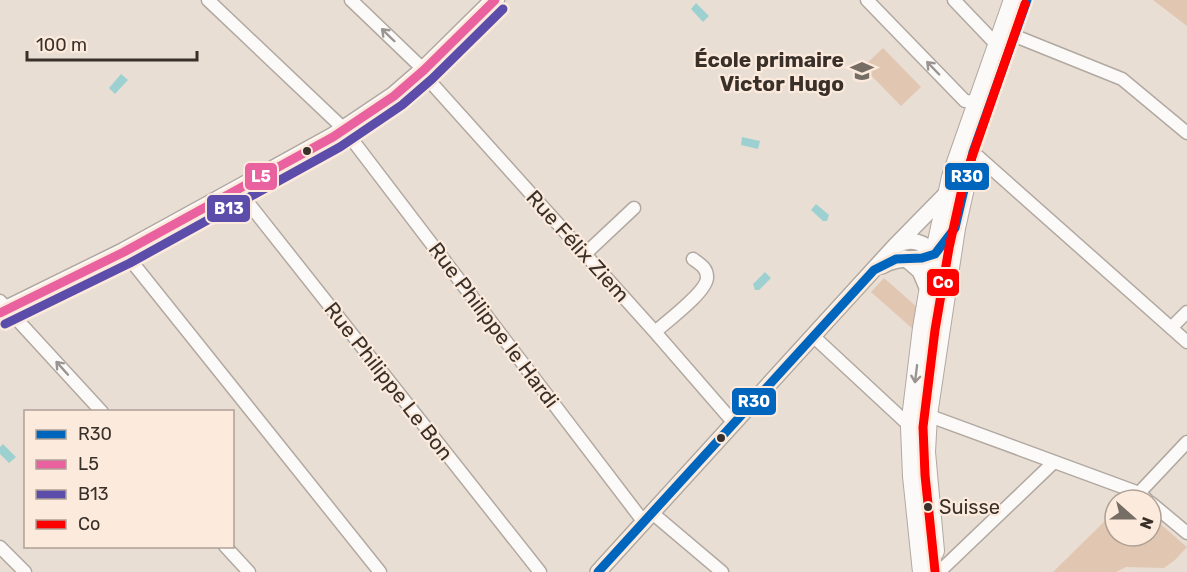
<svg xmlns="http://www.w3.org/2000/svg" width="1187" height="572" viewBox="0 0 1187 572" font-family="Rubik,sans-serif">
<rect width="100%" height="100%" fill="#e9ded4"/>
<path fill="#e1c6b1" d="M1153 0H1187V26Z
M883 48 921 87 901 106 863 67Z
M884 278 918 308 914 330 871 292Z
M1115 511V536H1151V516L1187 547 1175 560 1164 568 1126 567 1116 572H1053Z"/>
<path fill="#9dd1d1" d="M696 3 709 16 703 22 691 9Z
M121 74 128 80 115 94 109 88Z
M742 137 760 141 758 149 741 145Z
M816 204 829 215 827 221H823L811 210Z
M765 272 771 278 759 290H755L753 284Z
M3 444 16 457 9 463 0 454V447Z"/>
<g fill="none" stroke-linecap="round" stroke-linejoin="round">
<g stroke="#b1a9a1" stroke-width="15">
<path id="minor" d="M208 0 344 129 643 521
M351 0 424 70 426 77 655 332 734 423
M867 0 965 101 978 102
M954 0 997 45
M1015 36 1122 79 1187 133
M973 152 1187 342
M238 190 540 572
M124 252 380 572
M585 254 634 208
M0 301 102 412
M1171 328 1187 312
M655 332C666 322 708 291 707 277 707 268 700 264 693 259
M813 336 911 427
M927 415 1139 493 1147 500
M1139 493 1187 442
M1151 503 1187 533
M651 512 722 572
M225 546 249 572
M0 547 25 572
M939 572 1054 462"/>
</g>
<g stroke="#b1a9a1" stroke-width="18">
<path id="tertiary" d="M905 258 920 271 929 292
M882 266C899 255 918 262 935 254 926 243 911 237 897 245
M598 572 895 246 948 192"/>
</g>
<g stroke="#b1a9a1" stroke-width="21">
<path id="secondary" d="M0 313 124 252 333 137 394 96 424 70 495 0"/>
</g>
<g stroke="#b1a9a1" stroke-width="22">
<path id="primary" d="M934 551 925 452 927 415 955 228 967 174
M923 572 913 476 911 427 923 328 937 246 952 177 1014 0"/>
</g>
<use href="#minor" stroke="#fcfaf9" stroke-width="12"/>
<use href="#tertiary" stroke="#fcfaf9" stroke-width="15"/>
<use href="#secondary" stroke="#fcfaf9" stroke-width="18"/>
<use href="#primary" stroke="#fcfaf9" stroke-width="20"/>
<g stroke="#fcebdd" stroke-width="14">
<path id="bus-1" d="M598 572 874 270 896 259 922 258 935 254 955 228 973 152 1027 0"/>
</g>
<g stroke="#fcebdd" stroke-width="14">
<path id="bus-2" d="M0 313 124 252 333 137 394 96 424 70 495 0"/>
</g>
<g stroke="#fcebdd" stroke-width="14">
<path id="bus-3" d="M5 324 130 263 340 147 402 105 432 79 503 9"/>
</g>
<g stroke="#fcebdd" stroke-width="14">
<path id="bus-4" d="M935 571 925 475 923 427 935 330 949 248 964 180 1025 4"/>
</g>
<use href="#bus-1" stroke="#0065bd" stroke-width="9"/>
<use href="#bus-2" stroke="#ea619f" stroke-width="9"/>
<use href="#bus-3" stroke="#5b4da9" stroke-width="9"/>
<use href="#bus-4" stroke="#f00" stroke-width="9"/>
</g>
<defs><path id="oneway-shaft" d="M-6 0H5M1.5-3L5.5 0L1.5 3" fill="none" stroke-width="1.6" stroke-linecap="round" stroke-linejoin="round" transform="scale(1.5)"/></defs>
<g stroke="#9a9591">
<use href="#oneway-shaft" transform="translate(388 35) rotate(-136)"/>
<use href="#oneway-shaft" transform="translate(933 68) rotate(-134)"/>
<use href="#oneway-shaft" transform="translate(62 368) rotate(-132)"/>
<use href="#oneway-shaft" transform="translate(916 374) rotate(97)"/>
</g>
<defs>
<g id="school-bare" transform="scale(1.8)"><path d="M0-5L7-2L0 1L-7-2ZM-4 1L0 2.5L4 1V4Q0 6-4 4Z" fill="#766d65" stroke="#fcebdd" stroke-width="2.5" paint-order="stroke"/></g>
</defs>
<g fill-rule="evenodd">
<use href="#school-bare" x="862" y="71"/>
</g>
<g fill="#383029" stroke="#fcebdd" stroke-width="2">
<circle cx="307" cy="151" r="5"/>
<circle cx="721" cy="438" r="5"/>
<circle cx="928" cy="507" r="5"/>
</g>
<g text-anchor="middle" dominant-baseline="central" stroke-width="4.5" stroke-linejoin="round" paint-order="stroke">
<g font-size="20" fill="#383029" stroke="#fcebdd" text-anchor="start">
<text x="939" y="507">Suisse</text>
</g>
<g font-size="21" font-weight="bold" fill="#383029" stroke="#fcebdd" text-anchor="end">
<text x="844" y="59">École primaire<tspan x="844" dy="24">Victor Hugo</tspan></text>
</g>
<g font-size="21" fill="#383029" stroke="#fcebdd">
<text transform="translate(578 246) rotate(48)">Rue Félix Ziem</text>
<text transform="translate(494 325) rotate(53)">Rue Philippe le Hardi</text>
<text transform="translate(389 381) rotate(52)">Rue Philippe Le Bon</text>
</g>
</g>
<g stroke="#fcebdd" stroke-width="2">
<rect x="944" y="162" width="46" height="29" rx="6" fill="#0065bd"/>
<rect x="244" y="162" width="34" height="29" rx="6" fill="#ea619f"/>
<rect x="206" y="194" width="45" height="29" rx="6" fill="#5b4da9"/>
<rect x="926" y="268" width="34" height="29" rx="6" fill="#f00"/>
<rect x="731" y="387" width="46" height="29" rx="6" fill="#0065bd"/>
</g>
<g font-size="16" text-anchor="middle" font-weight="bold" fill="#fff">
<text x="967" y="182">R30</text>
<text x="261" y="182">L5</text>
<text x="229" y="214">B13</text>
<text x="943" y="288">Co</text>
<text x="754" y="407">R30</text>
</g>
<rect x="24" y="410" width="210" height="138" fill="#fcebdd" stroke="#aea095" stroke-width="1.5"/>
<rect x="36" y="430" width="30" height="9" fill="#0065bd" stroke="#aea095" stroke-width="1.5"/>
<text x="78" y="440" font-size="18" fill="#383029">R30</text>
<rect x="36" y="460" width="30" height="9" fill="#ea619f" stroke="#aea095" stroke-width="1.5"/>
<text x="78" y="470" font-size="18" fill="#383029">L5</text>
<rect x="36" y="490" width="30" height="9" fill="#5b4da9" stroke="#aea095" stroke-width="1.5"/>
<text x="78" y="500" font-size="18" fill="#383029">B13</text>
<rect x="36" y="520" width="30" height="9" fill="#ff0000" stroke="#aea095" stroke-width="1.5"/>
<text x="78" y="530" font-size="18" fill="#383029">Co</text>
<g transform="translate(1133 518) rotate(111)"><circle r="28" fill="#fcebdd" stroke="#aea095" stroke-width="1.5"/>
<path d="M0-4.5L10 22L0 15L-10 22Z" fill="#766d65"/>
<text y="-9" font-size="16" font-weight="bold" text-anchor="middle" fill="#383029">N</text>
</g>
<path d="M27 51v9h170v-9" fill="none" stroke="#383029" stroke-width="3"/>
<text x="36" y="51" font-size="18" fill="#383029" stroke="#fcebdd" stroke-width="4.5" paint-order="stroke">100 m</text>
</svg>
